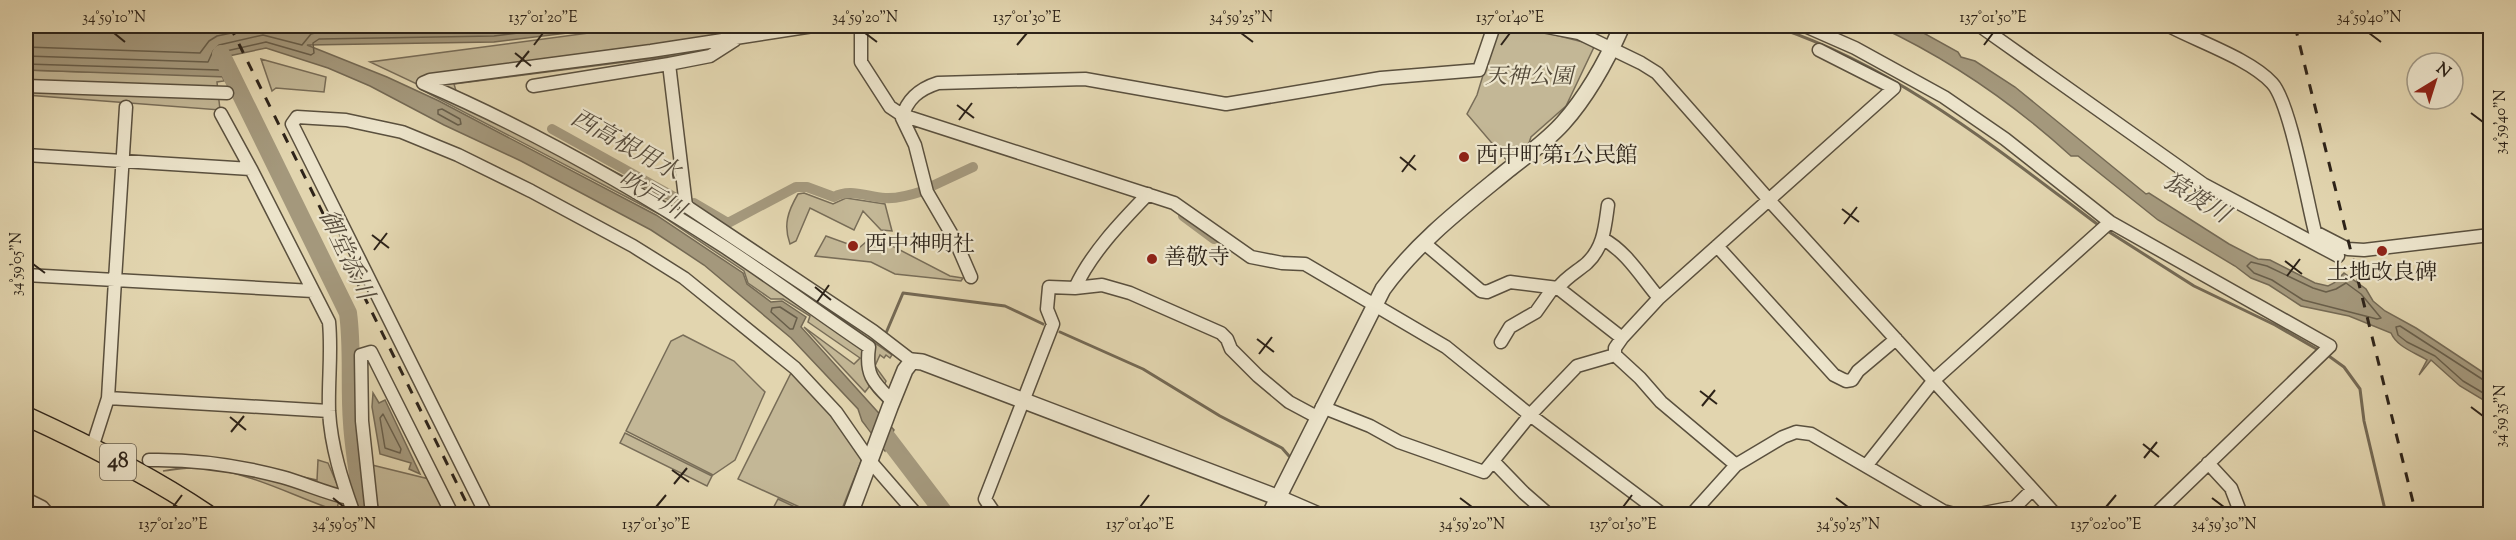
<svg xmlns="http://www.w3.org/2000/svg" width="2516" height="540" viewBox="0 0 2516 540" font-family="'Sorts Mill Goudy','Noto Serif JP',serif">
<rect width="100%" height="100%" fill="#e2d5af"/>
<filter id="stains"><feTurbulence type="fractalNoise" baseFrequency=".00333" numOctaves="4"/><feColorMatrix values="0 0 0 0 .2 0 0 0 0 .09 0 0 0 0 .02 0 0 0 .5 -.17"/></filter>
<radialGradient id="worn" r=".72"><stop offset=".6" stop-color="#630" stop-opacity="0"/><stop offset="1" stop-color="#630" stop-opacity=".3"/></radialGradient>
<path fill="#c3b796" stroke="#786d58" stroke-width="1.5" d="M641 26H786L721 44 703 52 454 84 456 91 674 202 892 355 890 358 886 355 884 358 880 355 875 366 886 381 880 395 872 383 865 392 804 327 854 364 860 358 808 322 810 316 783 299H771L748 283 744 271 659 214 420 89 417 84 370 62Z
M1498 26H1519L1595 45 1566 106 1531 137 1529 143 1508 162 1467 114 1477 95Z
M212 47 224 81 217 82 220 110 26 95V70L86 72Z
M261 59 326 77 324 92 276 88 272 91Z
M804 193 833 204 846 198 885 204 892 231 881 230 863 211 854 230 810 208 796 241 790 244C783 225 788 211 798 194Z
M826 236 859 248 873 236 950 276 963 278 961 281 895 274 871 262 815 256Z
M683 335 734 361 765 392 735 460 713 475 626 431 671 341Z
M791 373C819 398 840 425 861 455V461L840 514H815L738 479Z
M625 433 712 476 707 486 620 443Z
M226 460 317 480 318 460 328 463 340 491 337 511C292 496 249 471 200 468 188 467 175 470 163 471Z
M372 465 429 479 447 514 383 513 378 509Z
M778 499 810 514H770Z"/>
<path fill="#a4987c" stroke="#746954" stroke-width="1.5" d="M26 26H625L494 42 307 45 387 77 439 101 656 215 743 273 747 284 771 302 782 301 806 317 801 327 894 430 885 451 862 421 858 409 791 338 704 265 651 230 521 161 444 125 370 86 328 68 266 48 224 57 234 74 227 77 26 70Z
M1878 26H1911L1958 52 1961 57 1975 61 2015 87 2146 194 2149 193 2229 244 2258 259 2270 260 2315 283 2328 286 2334 283 2344 273 2366 289 2373 301 2385 311 2416 328 2490 377V404L2460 386 2431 360 2419 375 2427 360C2414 352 2397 347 2391 333L2349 316 2301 306 2269 285 2251 278 2235 266 2158 220 2078 156H2071C2014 104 1949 59 1878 26Z
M373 393 379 403 385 400 420 474 409 469 411 463 380 454 372 407Z"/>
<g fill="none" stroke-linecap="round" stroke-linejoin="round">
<path stroke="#685e4a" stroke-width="1.5" d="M26 47 200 53 209 41 217 36 265 26
M26 56 208 62 213 51 219 45 263 35 302 45 311 34 319 32 493 29 517 26
M26 64 219 70 222 67 218 57 222 52 266 42 311 55 314 53 313 43 319 39 494 36 576 26
M442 109 460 119 461 124 458 125 438 114V110Z
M2251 262 2267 266 2313 288 2326 292 2336 289 2346 283 2361 294 2381 318 2377 319 2303 300 2272 280 2254 273 2247 266Z
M780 307 797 318 793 329H790L771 312 772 308Z
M2490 382 2485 381 2400 326 2396 327 2398 335 2407 342 2435 356 2463 381 2490 397
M383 414 401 449 400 453 385 448 380 418Z"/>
<path stroke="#746954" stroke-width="3" d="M1773 26C1896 66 1998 150 2101 227
M2106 230 2194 286 2275 325 2320 351
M1060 332 1143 369 1220 416 1282 448 1289 456
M886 333 903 293 1005 306 1043 324
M2326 354 2344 367 2360 389 2364 421 2386 514"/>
<path stroke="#a4987c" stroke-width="10" d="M552 129 678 199
M930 187 973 167
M694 203 728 223 796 187H807L834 197C850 188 867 197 885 198 898 199 911 195 923 191
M1183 216 1214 239"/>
<path stroke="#a4987c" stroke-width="18" d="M221 54 348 313C353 349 349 386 352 423 354 454 360 484 363 514
M875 422 945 514"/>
<g stroke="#5a503e" stroke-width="15">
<path id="minor" d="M813 26 651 51 430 80 423 83C528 128 627 184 723 246 772 278 820 314 869 347 865 375 873 382 892 401
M861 26V62L890 107 902 115 1174 203 1251 257 1282 263 1305 264 1446 347 1530 415 1662 514
M1542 26 1579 33 1641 63 1657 73 1769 200 2055 514
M1805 26 1855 48 1944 97 2005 139 2110 222 2330 346 2156 514
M1980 26 2203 184 2338 256
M2169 26C2199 42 2250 59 2272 83 2290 102 2307 201 2315 232L2348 249 2364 250 2490 235
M735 40 710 56 669 64 686 206 873 331 912 361
M26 86 227 93
M533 86 669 64
M126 107 115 280 313 291
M221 114 251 169
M26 155 251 169 329 322C332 352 328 381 329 411 331 447 342 481 354 514
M1608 205C1605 226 1604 247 1587 263 1578 271 1566 277 1558 288L1622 338
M1603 239C1626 251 1642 278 1659 298
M1423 242 1481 291 1487 292 1510 282 1558 288
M1717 246 1834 375 1846 381 1852 380 1858 371 1896 339
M26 275 115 280 108 398
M971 277 955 240 927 192 915 145 902 118C907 99 919 89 938 83L1085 79 1226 104 1381 78 1479 70 1494 26
M1075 288C1091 253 1121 222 1148 194
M1501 342 1510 327 1536 312 1553 288
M1615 355V348L1622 338 1659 298 1894 88 1819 50
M1615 355 1640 378 1661 402 1736 465
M1322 407 1370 426 1399 442 1484 472 1530 415 1577 366 1615 355
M92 448 108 398 329 411
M149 460C195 459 237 465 282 477 304 483 325 493 348 498
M1493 461 1524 493 1548 514
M2208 463 2231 488 2241 514
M1866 466 1934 380 2110 222
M26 499 42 507 48 514
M372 514 362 421 361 355 371 352 452 514
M486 514 292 124 297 117 346 120 402 132 458 155 531 191 633 246 684 278 795 368 836 412 870 461 916 514
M995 514 985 499 1053 324 1047 309 1049 287 1075 288 1102 285 1130 293 1221 333 1227 339 1231 349 1258 376 1289 402 1317 417
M1692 514 1736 465 1783 437 1796 432 1811 434 1943 511 1954 514
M1979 514 2015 507 2032 490"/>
</g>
<g stroke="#5a503e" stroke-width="18">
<path id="tertiary" d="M850 514 890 407 905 370 912 361 922 362 1279 498 1316 514
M1270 514 1383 289C1417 242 1463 207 1508 170 1527 155 1547 141 1563 123 1589 94 1607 60 1622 26"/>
</g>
<g stroke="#2d2319" stroke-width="21">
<path id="primary" d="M26 416C87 444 151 476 207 514"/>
</g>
<use href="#minor" stroke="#ece4cb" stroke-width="12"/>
<use href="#tertiary" stroke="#ece4cb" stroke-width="15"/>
<use href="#primary" stroke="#e2d5af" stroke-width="18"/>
<path stroke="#2d2319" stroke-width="3" stroke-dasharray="10 10" stroke-linecap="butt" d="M230 26 472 514
M2295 26 2416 514"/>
</g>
<path fill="none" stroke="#2d2319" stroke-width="2" d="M114 33 125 42M865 33 877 42M1241 33 1253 42M2369 33 2381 42M534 45 543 33M1017 45 1027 33M1501 45 1510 33M1984 45 1993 33M515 53 531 66M516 67 529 51M957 105 974 118M2471 113 2483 122M959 120 972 103M1400 157 1416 170M1402 172 1415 155M1842 209 1859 222M1844 224 1857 207M372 235 389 248M374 250 387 233M2285 261 2302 274M33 264 45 273M2287 276 2300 259M815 287 831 300M817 302 829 285M1257 339 1274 352M1259 354 1272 337M1700 391 1717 404M1702 406 1715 390M2471 407 2483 416M230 417 246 430M231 432 244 416M2143 444 2159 457M2144 458 2157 442M672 470 689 482M674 484 687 468M333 498 344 507M1460 498 1472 507M1836 498 1848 507M2212 498 2224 507M173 507 182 495M656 507 666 495M1140 507 1149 495M1623 507 1632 495M2106 507 2116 495"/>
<g fill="#8f2418" stroke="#ece4cb" stroke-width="2">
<circle cx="1464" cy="157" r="6"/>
<circle cx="853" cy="246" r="6"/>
<circle cx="2382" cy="251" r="6"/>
<circle cx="1152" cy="259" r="6"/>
</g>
<g text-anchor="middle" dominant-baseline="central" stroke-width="4.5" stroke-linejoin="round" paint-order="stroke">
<rect fill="#ece4cb" stroke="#665d4e" stroke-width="1.5" x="100" y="444" width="36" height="36" rx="4.5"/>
<g font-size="21" font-weight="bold" fill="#2d2319">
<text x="118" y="462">48</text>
</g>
<g font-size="22" font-style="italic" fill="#524838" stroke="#ece4cb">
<text x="1529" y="78">天神公園</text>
</g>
<g font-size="22" fill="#2d2319" stroke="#ece4cb" text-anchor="start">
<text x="1476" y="157">西中町第1公民館</text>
<text x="865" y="246">西中神明社</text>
<text x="1164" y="259">善敬寺</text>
<text x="2382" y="274" text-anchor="middle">土地改良碑</text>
</g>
<g font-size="24" font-style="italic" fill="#574c3c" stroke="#ece4cb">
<text transform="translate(625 146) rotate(29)">西高根用水</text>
<text transform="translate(651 196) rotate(30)">吹戸川</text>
<text transform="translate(2196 199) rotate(32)">猿渡川</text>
<text transform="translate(345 255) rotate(65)">御堂添川</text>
</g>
</g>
<rect width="2516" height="540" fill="none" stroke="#e2d5af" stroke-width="66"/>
<g transform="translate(2435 81) rotate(38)"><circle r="28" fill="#ece4cb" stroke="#a09784" stroke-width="1.5"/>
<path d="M0-4.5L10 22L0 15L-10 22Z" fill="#8f2418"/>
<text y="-9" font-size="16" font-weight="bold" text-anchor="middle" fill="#2d2319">N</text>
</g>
<rect x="33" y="33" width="2450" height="474" fill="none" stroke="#2d2319" stroke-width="2"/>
<g font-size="15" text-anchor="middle" fill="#2d2319">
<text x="114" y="22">34°59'10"N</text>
<text x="543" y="22">137°01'20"E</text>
<text x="865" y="22">34°59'20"N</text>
<text x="1027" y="22">137°01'30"E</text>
<text x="1241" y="22">34°59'25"N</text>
<text x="1510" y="22">137°01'40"E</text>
<text x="1993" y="22">137°01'50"E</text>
<text x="2369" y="22">34°59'40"N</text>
<text transform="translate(2500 122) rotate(-90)" y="5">34°59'40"N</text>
<text transform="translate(16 264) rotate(-90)" y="5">34°59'05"N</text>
<text transform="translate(2500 416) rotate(-90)" y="5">34°59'35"N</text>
<text x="173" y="529">137°01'20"E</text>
<text x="344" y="529">34°59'05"N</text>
<text x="656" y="529">137°01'30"E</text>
<text x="1140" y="529">137°01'40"E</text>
<text x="1472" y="529">34°59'20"N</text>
<text x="1623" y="529">137°01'50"E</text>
<text x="1848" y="529">34°59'25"N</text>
<text x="2106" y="529">137°02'00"E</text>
<text x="2224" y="529">34°59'30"N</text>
</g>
<rect width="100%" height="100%" filter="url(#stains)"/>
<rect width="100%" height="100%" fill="url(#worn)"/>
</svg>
